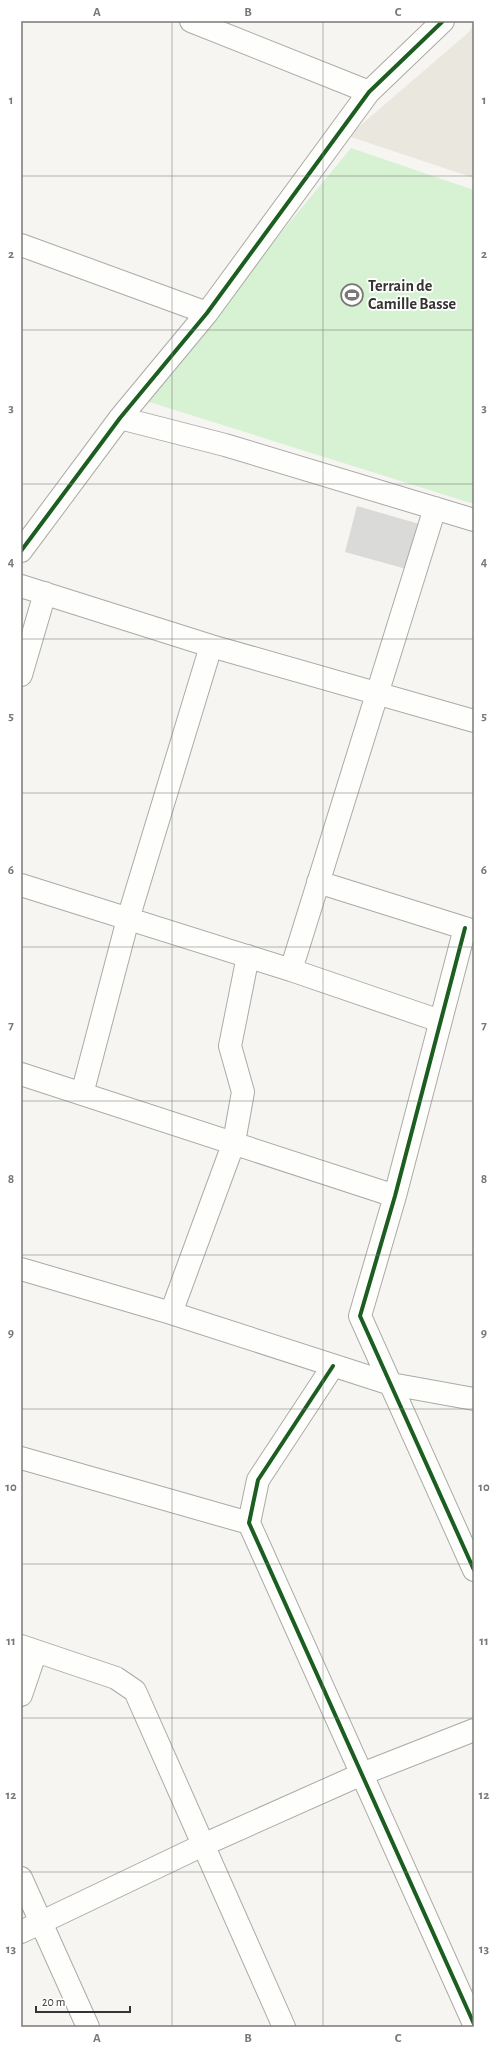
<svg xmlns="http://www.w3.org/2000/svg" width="495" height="2048" viewBox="0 0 495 2048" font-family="'Alegreya Sans',sans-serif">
<rect width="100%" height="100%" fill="#f6f5f2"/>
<path fill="#e9e7de" d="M474 23V178L348 136 469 32Z"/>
<path fill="#d6f2d3" d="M351 148 474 190V504L143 400Z"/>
<path fill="#dadad9" d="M357 506 423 525 410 570 345 552Z"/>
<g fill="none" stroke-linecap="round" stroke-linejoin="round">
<g stroke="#abaaa7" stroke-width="24">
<path id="minor" d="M191 21 369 92
M21 245 207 313
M120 418 225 445 474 520
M21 551 120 418 207 313 369 92 443 21
M21 586 211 646 474 721
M21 675 45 593
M318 882 474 931
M21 885 291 970 440 1021
M465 928 395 1196 360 1316 474 1570
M291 970 435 508
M21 1074 395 1196
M82 1094 128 919 211 646
M21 1269 171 1313 391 1384 474 1399
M171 1313 234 1142 243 1092 230 1046 248 956
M333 1366 258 1480 249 1523 474 2024
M21 1458 249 1523
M21 1646 116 1678 135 1691 284 2027
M21 1695 36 1651
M21 1878 88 2027"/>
</g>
<g stroke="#abaaa7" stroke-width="24">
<path id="tertiary" d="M21 1932 203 1845 362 1774 474 1730"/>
</g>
<use href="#minor" stroke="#fefefd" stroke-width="22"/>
<use href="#tertiary" stroke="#fefefd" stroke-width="22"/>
<g stroke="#fff" stroke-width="6">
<path id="cycleway" d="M21 551 120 418 207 313 369 92 443 21
M465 928 395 1196 360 1316 474 1570
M333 1366 258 1480 249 1523 474 2024"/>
</g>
<use href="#cycleway" stroke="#1b5e20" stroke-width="4"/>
</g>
<path fill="none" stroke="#797875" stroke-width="1" stroke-opacity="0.55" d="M172 21V2027M323 21V2027M21 176H474M21 330H474M21 484H474M21 639H474M21 793H474M21 947H474M21 1101H474M21 1255H474M21 1409H474M21 1564H474M21 1718H474M21 1872H474"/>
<defs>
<g id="stadium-ring" transform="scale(1.15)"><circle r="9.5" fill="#fff" stroke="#797875" stroke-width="1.5"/><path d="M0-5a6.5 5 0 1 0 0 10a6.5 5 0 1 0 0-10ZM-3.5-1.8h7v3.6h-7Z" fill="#797875"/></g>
</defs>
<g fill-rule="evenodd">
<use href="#stadium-ring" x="352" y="295"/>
</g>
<g text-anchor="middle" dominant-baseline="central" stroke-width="3.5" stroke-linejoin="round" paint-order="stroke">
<g font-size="16" font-weight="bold" fill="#353432" stroke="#fff" text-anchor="start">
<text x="368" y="286">Terrain de<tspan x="368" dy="18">Camille Basse</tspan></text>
</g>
</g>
<rect width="495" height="2048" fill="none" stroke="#ffffff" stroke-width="44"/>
<path d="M36 2006v6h94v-6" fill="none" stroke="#353432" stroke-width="2"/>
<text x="42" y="2006" font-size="12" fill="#353432" stroke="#ffffff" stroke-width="3" paint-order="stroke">20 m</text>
<rect x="22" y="22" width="451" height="2004" fill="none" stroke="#797875" stroke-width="1.5"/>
<g font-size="13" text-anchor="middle" font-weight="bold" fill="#797875">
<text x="97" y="16">A</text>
<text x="248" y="16">B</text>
<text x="398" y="16">C</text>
<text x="11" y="104">1</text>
<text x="484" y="104">1</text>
<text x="11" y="258">2</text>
<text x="484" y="258">2</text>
<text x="11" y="412">3</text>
<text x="484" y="412">3</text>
<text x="11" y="566">4</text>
<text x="484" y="566">4</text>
<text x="11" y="720">5</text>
<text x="484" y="720">5</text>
<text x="11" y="874">6</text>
<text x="484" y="874">6</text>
<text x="11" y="1029">7</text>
<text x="484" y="1029">7</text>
<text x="11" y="1183">8</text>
<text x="484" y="1183">8</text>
<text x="11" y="1337">9</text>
<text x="484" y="1337">9</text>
<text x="11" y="1491">10</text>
<text x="484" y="1491">10</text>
<text x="11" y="1645">11</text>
<text x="484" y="1645">11</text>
<text x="11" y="1799">12</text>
<text x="484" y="1799">12</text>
<text x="11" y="1953">13</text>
<text x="484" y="1953">13</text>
<text x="97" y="2042">A</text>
<text x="248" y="2042">B</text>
<text x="398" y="2042">C</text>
</g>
</svg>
